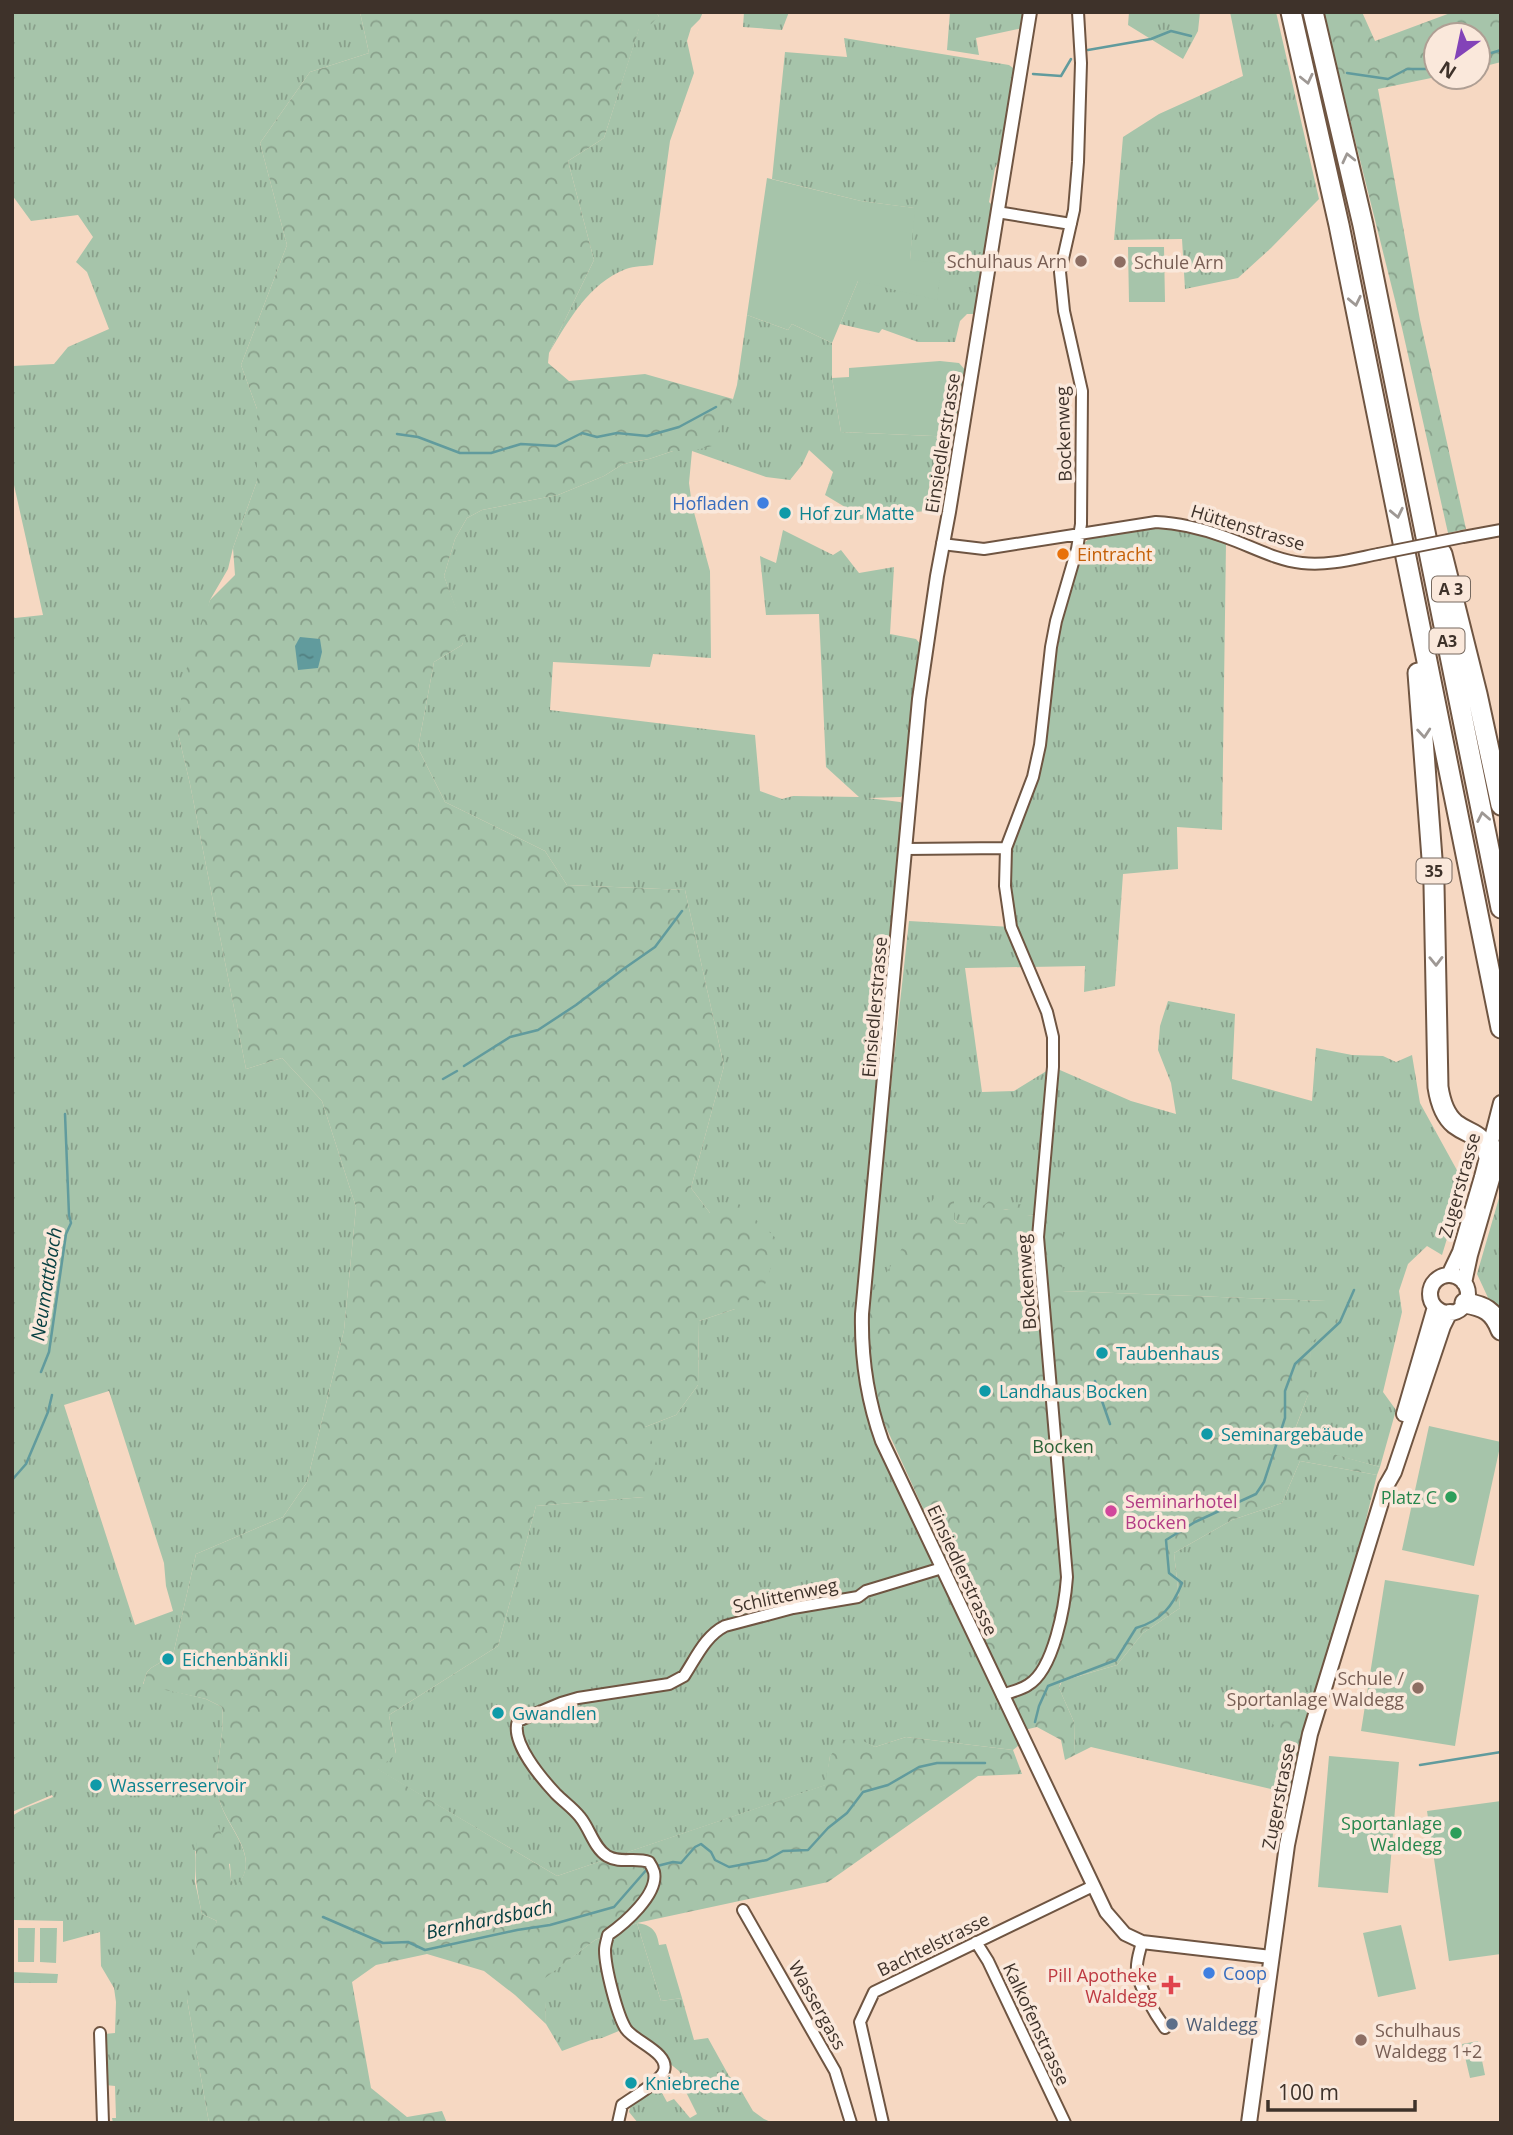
<svg xmlns="http://www.w3.org/2000/svg" width="1513" height="2135" viewBox="0 0 1513 2135" font-family="'Open Sans',sans-serif">
<defs>
<pattern id="grass-tufts" width="24" height="20" patternUnits="userSpaceOnUse" patternTransform="scale(1.75)"><rect width="24" height="20" fill="#a6c4aa"/><path d="M3 7l-1-3M5 7V3M7 7l1-3M15 17l-1-3M17 17v-4M19 17l1-3" fill="none" stroke="#89a08b"/></pattern>
<pattern id="forest-crowns" width="20" height="18" patternUnits="userSpaceOnUse" patternTransform="scale(1.75)"><rect width="20" height="18" fill="#a6c4aa"/><path d="M2 6a3 3 0 1 1 6 0M12 15a3 3 0 1 1 6 0" fill="none" stroke="#89a08b"/></pattern>
<pattern id="water-ripples" width="26" height="14" patternUnits="userSpaceOnUse" patternTransform="scale(1.75)"><rect width="26" height="14" fill="#619b9d"/><path d="M2 4q2-2 4 0t4 0M15 11q2-2 4 0t4 0" fill="none" stroke="#517f80"/></pattern>
</defs>
<rect width="100%" height="100%" fill="#f6d8c2"/>
<path fill="url(#grass-tufts)" fill-rule="evenodd" d="M12 12H360L369 53 310 72 260 143 287 245 241 365 257 409V481L233 548 228 569 210 600 178 733 190 784 246 1069 282 1058 322 1101 356 1207 344 1330 307 1482 283 1517 196 1554 173 1655 151 1668 147 1672 143 1684 206 1699 222 1707C226 1738 212 1769 219 1799 227 1830 264 1858 235 1888L231 1879 230 1864 195 1851V1882L202 1914 217 1921 187 1999 209 2123H113L112 2118H116L115 2086 105 2085 104 2034 115 2033 116 2002 114 1988 101 1966 100 1932 63 1942V1921L14 1920 13 1972 58 1974 57 1983H12V1816L25 1808 53 1797 52 1795 12 1812V616L15 618 43 615 12 476V366L54 364 68 347 109 329 87 272 76 262 93 237 78 215 31 221 12 195ZM109 1391 164 1563 166 1586 173 1611 135 1625 64 1405Z
M656 12H703L700 19 691 28 687 41 694 73 670 141 653 265C645 266 634 266 626 269 588 284 569 320 549 353L594 260 568 161 604 138 639 28 659 16Z
M744 12H789L782 30 743 27Z
M950 12H1027L1023 28 976 38 979 55 947 50Z
M1129 12H1200L1198 31 1183 59 1128 25Z
M1230 12H1276L1319 199 1271 248 1238 278 1185 289 1182 239 1114 240 1123 137 1159 114 1243 76Z
M844 38 1009 65 1013 68 1014 72 1001 157 995 168 989 202 993 206 976 314H967L960 321 955 342H918L882 329 879 333 840 324 858 281 910 260 914 208 861 201 772 179 785 52 847 57Z
M747 315 788 330 792 324 832 343V378L841 432 956 437 951 475 930 483 925 511 851 520 845 507 825 495 833 472 809 450 802 465 790 480 766 477 692 451 689 483 692 505 710 571 711 658 653 654 650 667 553 662 550 710 755 735 760 791 782 799 793 796 859 797 826 767 819 614 766 615 760 556 776 563 783 530 833 555 841 550 859 573 894 567 890 634 916 639 923 647 906 792 901 797 868 798 900 802 905 805 867 1264 863 1393 1024 1741 1013 1750 906 1737 875 1747 859 1740 830 1756 826 1785 557 1876 377 1769 396 1753 389 1715 498 1646 536 1506 644 1497 645 1427 676 1415 698 1385 699 1321 735 1309 710 1213 691 1188 724 1066 685 890 567 885 545 851 445 802 418 748 434 662 462 645 465 635 444 576 455 539 467 518 482 510 558 495 604 476 623 464 649 459 673 451H692L733 399 737 385Z
M1153 529 1179 530 1226 543 1222 830 1177 827 1178 869 1123 874 1115 986 1084 992 1085 966 965 968 982 1092 1014 1091 1053 1067 1131 1101 1176 1114 1171 1083 1158 1050 1160 1026 1168 1001 1235 1014 1232 1079 1312 1101 1316 1048 1352 1055 1383 1056 1396 1062 1412 1055 1420 1103 1464 1183 1442 1255 1427 1246 1408 1264 1399 1291 1402 1312 1383 1392 1396 1410 1380 1467 1290 1443 1308 1395 1311 1341 1326 1301 1062 1291 1040 1216 1026 1215V1206L1009 1210 1003 1209 966 1224 957 1223 954 1220 867 1303 909 921 1011 927 1014 924 1008 887 1011 847 1027 807 1060 618 1083 544 1089 539Z
M1501 1191V1313L1490 1302 1477 1274Z
M1300 1461 1377 1475 1323 1694 1294 1747 1280 1791 1091 1747 1075 1755 1074 1722 1059 1688 1062 1681 1117 1665 1143 1633 1180 1608 1174 1553 1232 1520 1282 1503Z
M637 1923 661 2001 682 1998 694 2040 708 2038 729 2076 736 2082 753 2111 764 2119 773 2123H638L629 2112C632 2098 647 2092 657 2084L667 2102 674 2099 690 2118 697 2114 686 2092 690 2090 679 2071 626 2028 602 2038 591 2040 562 2051 546 2024 544 1978 595 1940Z"/>
<path fill="url(#forest-crowns)" d="M360 12H656L659 16 651 24 639 29 604 138 568 161 594 260 549 353 548 363 569 381 645 374 733 399 712 446 692 451H673L649 459 623 464 604 476 558 495 482 510 467 518 455 539 444 576 466 635 462 645 434 662 418 748 445 802 545 851 567 885 685 890 724 1066 691 1188 710 1213 739 1204 780 1242 763 1290 735 1309 699 1321 698 1385 676 1415 645 1427 658 1455 644 1497 536 1506 498 1646 389 1715 396 1754 378 1769 557 1876 825 1785 830 1756 843 1740 859 1739 875 1747 906 1737 1013 1750 1022 1774 978 1776 828 1882 637 1923 595 1940 545 1978 546 2024 515 1995 484 1971 427 1954 376 1965 352 1982 371 2088 407 2117 442 2111 447 2123H209L187 1999 188 1981 199 1937 212 1931 217 1921 202 1914C196 1886 192 1861 199 1832L207 1827 218 1826 227 1848 231 1879 235 1887C264 1858 227 1829 219 1799 212 1769 226 1738 222 1707L206 1699 143 1685 147 1672 151 1668 173 1655 196 1554 283 1517 307 1482 344 1330 356 1207 322 1101 282 1058 246 1069 190 784 178 733 183 679 210 600 235 575 233 548 257 481V409L241 365 287 245 260 143 310 72 369 53Z
M1323 12H1362L1375 41 1453 12H1501V62L1478 68V35H1436V77L1378 89 1420 320 1466 529 1448 533 1402 328Z
M938 1192 954 1201V1220L957 1223 966 1224 969 1217 989 1201 1002 1205 1003 1209 1009 1210 1014 1203 1027 1206V1215L1040 1216 1063 1225 1062 1291 1326 1301 1337 1326 1311 1342 1310 1390 1290 1442 1380 1467 1377 1475 1300 1461 1282 1503 1232 1520 1174 1553 1180 1608 1143 1633 1117 1665 1061 1681 1059 1688 1074 1722 1075 1755 1065 1760 1061 1740 1037 1727 1024 1730 870 1392 867 1303Z
M1323 1694 1301 1796 1280 1791 1294 1747 1272 1723Z"/>
<path fill="#a6c4aa" d="M767 178 861 201 915 208 910 260 942 263 937 300 858 281 832 343 792 324 788 330 747 315Z
M1128 247H1164L1165 302H1129Z
M940 361 959 363 966 371 956 437 841 432 832 378 849 377V368Z
M1429 1426 1501 1442 1474 1566 1402 1550Z
M1385 1580 1479 1595 1455 1746 1361 1731Z
M1329 1756 1399 1762 1388 1893 1318 1887Z
M1501 1801V1954L1449 1961 1427 1811Z
M637 1923C652 1925 657 1931 659 1945L666 1944 682 1998 661 2001Z
M1401 1925 1416 1989 1378 1997 1363 1933Z
M18 1928H35L34 1962H18Z
M40 1928H57L56 1963 40 1962Z
M1478 2041 1485 2075 1470 2078 1462 2044Z"/>
<path fill="url(#water-ripples)" d="M300 637 320 639 322 652 318 668 298 670 295 646Z"/>
<g fill="none" stroke-linecap="round" stroke-linejoin="round">
<path stroke="#619b9d" stroke-width="2.5" d="M1088 50 1151 39 1171 31 1191 36
M1478 57 1501 50
M1347 73 1388 79 1407 69H1436
M1033 74 1061 76 1071 59
M397 434 418 437 460 453H491L521 444 556 446 582 433 597 437 617 433 647 436 679 427 716 407
M464 1066 510 1037 538 1030 576 1005 622 970 655 947 682 911
M443 1079 457 1071
M41 1372 49 1352 66 1234 71 1223 69 1215 65 1114
M1095 1381 1110 1424
M12 1480 26 1464 48 1412 52 1395
M1035 1722 1039 1706 1048 1686 1116 1660 1136 1628C1161 1621 1173 1606 1182 1583L1169 1573 1166 1540 1195 1522 1256 1494 1264 1482 1285 1418V1391L1295 1364 1340 1322 1354 1290
M1420 1765 1501 1752
M657 1866 673 1862 681 1863 695 1847 701 1844 711 1852 715 1860 729 1867 767 1860 783 1851 808 1850 828 1828 847 1813 863 1792 888 1785 919 1767 937 1763H985
M323 1917 383 1943 408 1942 425 1950 517 1930 550 1925 614 1907 648 1868"/>
<g stroke="#6f5542" stroke-width="14">
<path id="minor" d="M997 212 1071 224
M1463 537 1501 530
M942 544 984 549 1156 522C1180 523 1203 529 1225 537 1251 546 1275 560 1302 563 1328 566 1353 559 1378 554
M906 849 1006 848 1033 777 1040 745 1051 647 1056 621 1077 549 1081 524 1082 391 1064 311 1060 272 1074 210 1078 162 1081 63 1078 12
M1002 1695C1010 1692 1021 1690 1028 1685 1054 1670 1065 1605 1067 1577L1038 1237 1053 1067V1037L1047 1012 1011 927 1005 886 1006 848
M743 1910 835 2071 851 2123
M976 1942 988 1961 1065 2123
M1142 1942C1140 1951 1136 1961 1137 1970 1138 1986 1155 2014 1165 2028
M100 2033 103 2123
M618 2123 622 2105C633 2097 660 2082 664 2071 670 2053 635 2042 626 2029 617 2015 605 1967 605 1950 605 1945 607 1940 608 1935 624 1924 659 1894 654 1872 653 1869 651 1865 649 1862 635 1857 620 1864 607 1856 594 1848 590 1829 580 1817 573 1808 564 1802 556 1794 542 1779 510 1742 518 1721L561 1703 578 1698 669 1684 684 1676C696 1658 705 1636 725 1626L793 1608 858 1597 866 1591 942 1568
M883 2123 860 2022 874 1992 1093 1886"/>
</g>
<g stroke="#6f5542" stroke-width="16">
<path id="tertiary" d="M1030 12 949 512 937 576 919 699 862 1314C861 1358 867 1399 882 1441L1106 1912 1125 1934 1142 1942 1271 1957"/>
</g>
<g stroke="#6f5542" stroke-width="18">
<path id="secondary" d="M1449 1275 1460 1252 1482 1177 1501 1103
M1430 1294a19 19 0 1 1 38 0a19 19 0 1 1-38 0Z
M1464 1283 1470 1255 1501 1148
M1404 1414 1435 1307
M1249 2123 1287 1845 1310 1734 1386 1486 1394 1472 1443 1326 1450 1312"/>
</g>
<g stroke="#6f5542" stroke-width="23">
<path id="motorway" d="M1291 12 1339 225 1501 1028
M1313 12 1363 225 1501 908
M1442 554 1477 694 1501 805
M1418 673 1434 885 1438 1087C1440 1100 1444 1115 1455 1124 1471 1136 1481 1132 1488 1154
M1465 1303C1484 1306 1494 1311 1501 1330"/>
</g>
<use href="#minor" stroke="#fff" stroke-width="10"/>
<use href="#tertiary" stroke="#fff" stroke-width="12"/>
<use href="#secondary" stroke="#fff" stroke-width="14"/>
<use href="#motorway" stroke="#fff" stroke-width="19"/>
<g stroke="#6f5542" stroke-width="14" stroke-linecap="butt">
<path id="minor-bridge" d="M1378 554 1463 537"/>
</g>
<use href="#minor-bridge" stroke="#fff" stroke-width="10"/>
</g>
<defs><path id="oneway-chevron" d="M-2-3.5L2.5 0L-2 3.5" fill="none" stroke-width="1.6" stroke-linecap="round" stroke-linejoin="round" transform="scale(1.75)"/></defs>
<g stroke="#9e9894">
<use href="#oneway-chevron" transform="translate(1307 79) rotate(77)"/>
<use href="#oneway-chevron" transform="translate(1348 158) rotate(-103)"/>
<use href="#oneway-chevron" transform="translate(1355 301) rotate(78)"/>
<use href="#oneway-chevron" transform="translate(1397 513) rotate(78)"/>
<use href="#oneway-chevron" transform="translate(1424 733) rotate(85)"/>
<use href="#oneway-chevron" transform="translate(1483 817) rotate(-101)"/>
<use href="#oneway-chevron" transform="translate(1436 961) rotate(89)"/>
</g>
<g fill="#8d6e63" stroke="#fae8db" stroke-width="2.5">
<circle cx="1081" cy="261" r="7"/>
<circle cx="1120" cy="262" r="7"/>
<circle cx="1418" cy="1688" r="7"/>
<circle cx="1361" cy="2040" r="7"/>
</g>
<g fill="#3f7fe0" stroke="#fae8db" stroke-width="2.5">
<circle cx="763" cy="503" r="7"/>
<circle cx="1209" cy="1973" r="7"/>
</g>
<g fill="#0f9aa8" stroke="#fae8db" stroke-width="2.5">
<circle cx="785" cy="513" r="7"/>
<circle cx="1102" cy="1353" r="7"/>
<circle cx="985" cy="1391" r="7"/>
<circle cx="1207" cy="1434" r="7"/>
<circle cx="168" cy="1659" r="7"/>
<circle cx="498" cy="1713" r="7"/>
<circle cx="96" cy="1785" r="7"/>
<circle cx="631" cy="2083" r="7"/>
</g>
<circle fill="#e8710a" stroke="#fae8db" stroke-width="2.5" cx="1063" cy="554" r="7"/>
<g fill="#2e9e5b" stroke="#fae8db" stroke-width="2.5">
<circle cx="1451" cy="1497" r="7"/>
<circle cx="1456" cy="1833" r="7"/>
</g>
<circle fill="#d1479c" stroke="#fae8db" stroke-width="2.5" cx="1111" cy="1511" r="7"/>
<path fill="#e0444e" stroke="#fae8db" stroke-width="2.5" d="M1167.5 1974.5h7v7h7v7h-7v7h-7v-7h-7v-7h7z"/>
<circle fill="#5c6f8a" stroke="#fae8db" stroke-width="2.5" cx="1172" cy="2024" r="7"/>
<g text-anchor="middle" dominant-baseline="central" stroke-width="7" stroke-linejoin="round" paint-order="stroke">
<g fill="#fae8db" stroke="#76695f" stroke-width="2">
<rect x="1432" y="576.5" width="38" height="25" rx="5"/>
<rect x="1429.5" y="628.5" width="35" height="25" rx="5"/>
<rect x="1416.5" y="858.5" width="35" height="25" rx="5"/>
</g>
<g font-size="16" font-weight="bold" fill="#3e322a">
<text x="1451" y="589">A 3</text>
<text x="1447" y="641">A3</text>
<text x="1434" y="871">35</text>
</g>
<g font-size="18" fill="#785e54" stroke="#fae8db" text-anchor="end">
<text x="1067" y="261">Schulhaus Arn</text>
<text x="1134" y="262" text-anchor="start">Schule Arn</text>
<text x="1404" y="1678">Schule /<tspan x="1404" dy="21">Sportanlage Waldegg</tspan></text>
<text x="1375" y="2030" text-anchor="start">Schulhaus<tspan x="1375" dy="21">Waldegg 1+2</tspan></text>
</g>
<g font-size="18" fill="#3e322a" stroke="#fae8db">
<text transform="translate(1063 434) rotate(-92)">Bockenweg</text>
<text transform="translate(942 443) rotate(-81)">Einsiedlerstrasse</text>
<text transform="translate(1248 527) rotate(17)">Hüttenstrasse</text>
<text transform="translate(874 1007) rotate(-85)">Einsiedlerstrasse</text>
<text transform="translate(1459 1185) rotate(-74)">Zugerstrasse</text>
<text transform="translate(1026 1282) rotate(-94)">Bockenweg</text>
<text transform="translate(963 1570) rotate(65)">Einsiedlerstrasse</text>
<text transform="translate(785 1595) rotate(-12)">Schlittenweg</text>
<text transform="translate(1278 1796) rotate(-79)">Zugerstrasse</text>
<text transform="translate(933 1944) rotate(-26)">Bachtelstrasse</text>
<text transform="translate(818 2005) rotate(61)">Wassergass</text>
<text transform="translate(1037 2024) rotate(65)">Kalkofenstrasse</text>
</g>
<g font-size="18" fill="#366cbe" stroke="#fae8db" text-anchor="end">
<text x="749" y="503">Hofladen</text>
<text x="1223" y="1973" text-anchor="start">Coop</text>
</g>
<g font-size="18" fill="#0d838f" stroke="#fae8db" text-anchor="start">
<text x="799" y="513">Hof zur Matte</text>
<text x="1116" y="1353">Taubenhaus</text>
<text x="999" y="1391">Landhaus Bocken</text>
<text x="1221" y="1434">Seminargebäude</text>
<text x="182" y="1659">Eichenbänkli</text>
<text x="512" y="1713">Gwandlen</text>
<text x="110" y="1785">Wasserreservoir</text>
<text x="645" y="2083">Kniebreche</text>
</g>
<g font-size="18" fill="#c56008" stroke="#fae8db" text-anchor="start">
<text x="1077" y="554">Eintracht</text>
</g>
<g font-size="18" fill="#2c6338" stroke="#fae8db">
<text x="1063" y="1446">Bocken</text>
</g>
<g font-size="18" fill="#27864d" stroke="#fae8db" text-anchor="end">
<text x="1437" y="1497">Platz C</text>
<text x="1442" y="1823">Sportanlage<tspan x="1442" dy="21">Waldegg</tspan></text>
</g>
<g font-size="18" fill="#b23c85" stroke="#fae8db" text-anchor="start">
<text x="1125" y="1501">Seminarhotel<tspan x="1125" dy="21">Bocken</tspan></text>
</g>
<g font-size="18" fill="#be3a42" stroke="#fae8db" text-anchor="end">
<text x="1157" y="1975">Pill Apotheke<tspan x="1157" dy="21">Waldegg</tspan></text>
</g>
<g font-size="18" fill="#4e5e75" stroke="#fae8db" text-anchor="start">
<text x="1186" y="2024">Waldegg</text>
</g>
<g font-size="19" font-style="italic" fill="#053f41" stroke="#fae8db">
<text transform="translate(46 1284) rotate(-81)">Neumattbach</text>
<text transform="translate(489 1919) rotate(-12)">Bernhardsbach</text>
</g>
</g>
<rect width="1513" height="2135" fill="none" stroke="#3e322a" stroke-width="28"/>
<g transform="translate(1457 56) rotate(213)"><circle r="33" fill="#fae8db" stroke="#af9f94" stroke-width="2"/>
<path d="M0-5L12 26L0 18L-12 26Z" fill="#8343b8"/>
<text y="-10" font-size="19" font-weight="bold" text-anchor="middle" fill="#3e322a">N</text>
</g>
<path d="M1268 2100v10h147v-10" fill="none" stroke="#3e322a" stroke-width="3.5"/>
<text x="1278" y="2100" font-size="21" fill="#3e322a" stroke="#fae8db" stroke-width="5" paint-order="stroke">100 m</text>
</svg>
